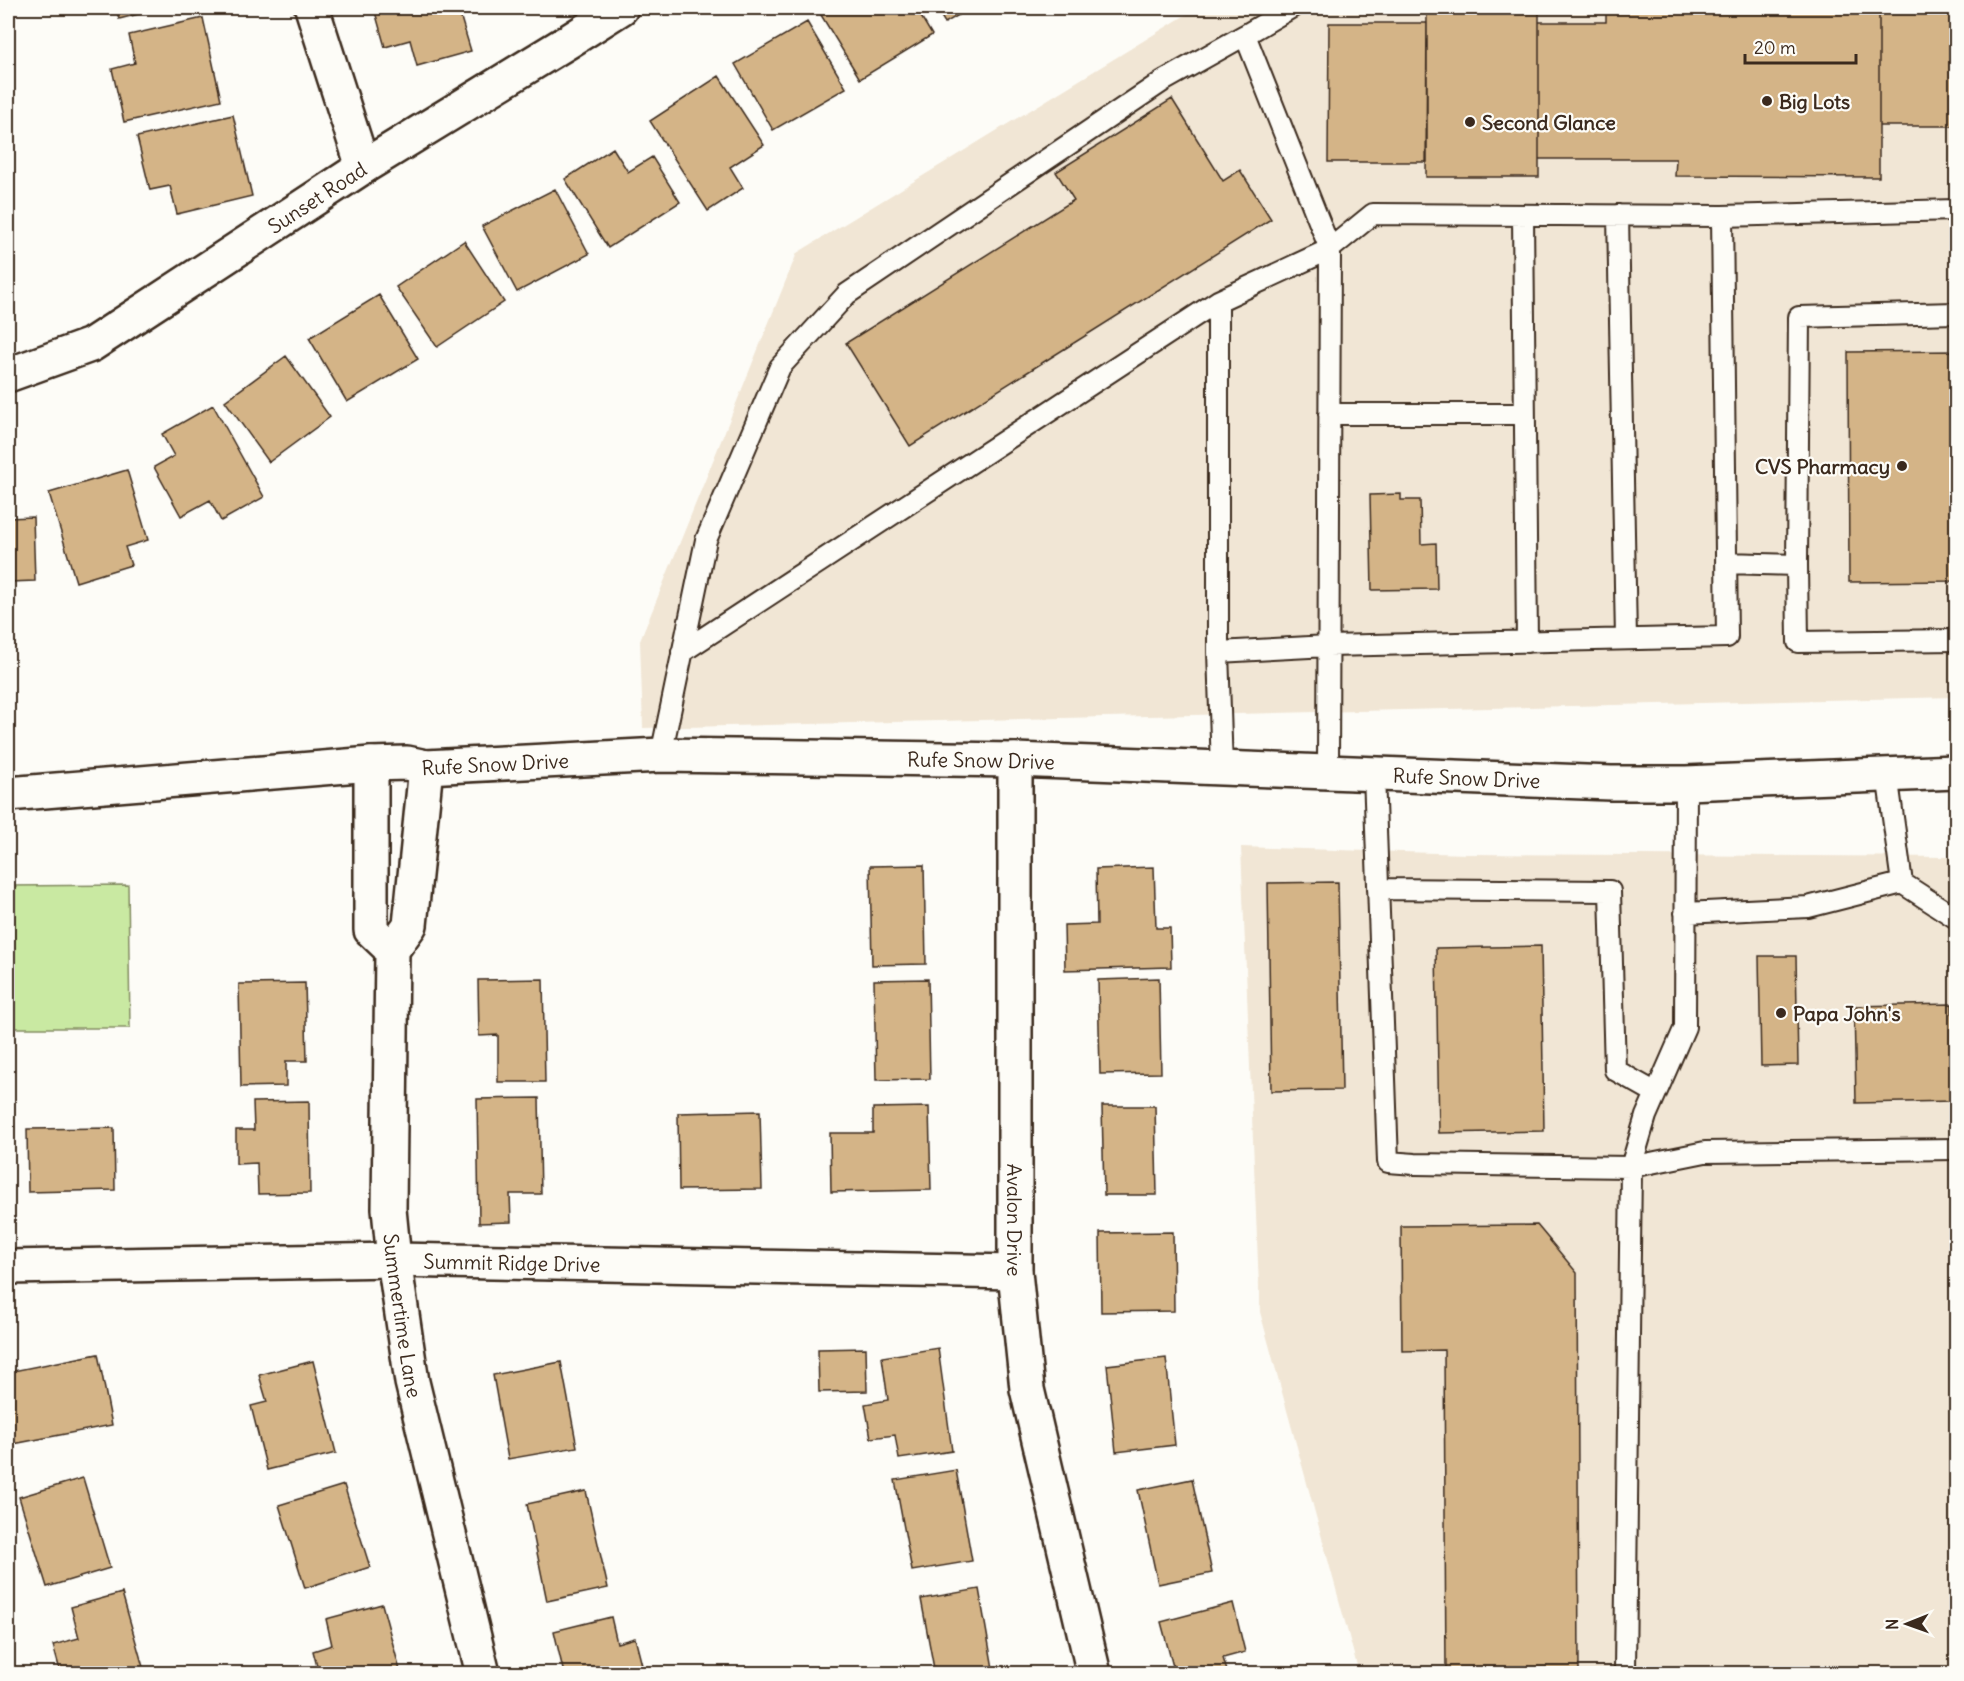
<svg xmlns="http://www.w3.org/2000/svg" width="1964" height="1681" viewBox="0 0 1964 1681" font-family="Delius,sans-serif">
<rect width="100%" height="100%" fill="#fdfcf7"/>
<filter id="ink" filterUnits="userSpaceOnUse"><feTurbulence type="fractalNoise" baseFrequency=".0167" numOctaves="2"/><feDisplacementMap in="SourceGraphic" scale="12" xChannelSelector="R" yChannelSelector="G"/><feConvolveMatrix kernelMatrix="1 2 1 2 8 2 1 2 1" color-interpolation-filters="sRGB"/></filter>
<g filter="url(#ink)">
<path fill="#f1e6d5" d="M1197 8H1956V697L643 728 640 641 797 253Z
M1241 847 1468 854 1956 857V1673H1359L1260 1312Z"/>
<path fill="#c9e9a2" stroke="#828a60" stroke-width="1.5" d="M128 885 130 1028H8V886Z"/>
<path fill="#d4b487" stroke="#3b2a1e" stroke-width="1.5" d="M116 8H162L119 19Z
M374 8H458L471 51 417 66 410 40 385 47Z
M834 8H916L932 35 860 79 821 15Z
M936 8H971L945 23Z
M1427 8H1539V177H1426Z
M1606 8H1879V177L1675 176 1676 159H1539V22H1606Z
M1879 8H1956V126H1879Z
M203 18 221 100 124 122 112 69 135 63 129 35Z
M807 22 846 88 773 130 735 64Z
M1329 23H1427V162H1328Z
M719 76 764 145 730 167 743 188 708 211 650 121Z
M1172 99 1223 181 1240 170 1271 219 910 446 846 343 1074 200 1056 172Z
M233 115 252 196 177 214 170 186 150 190 137 137Z
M613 148 628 172 652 157 680 202 608 248 565 179Z
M555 189 589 254 517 292 482 226Z
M464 241 504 302 437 347 396 287Z
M379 295 418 359 347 402 309 338Z
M1956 351V581L1849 582 1848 352Z
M286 356 330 417 269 462 225 401Z
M213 405 264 497 221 521 210 500 181 516 154 467 174 456 162 434Z
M127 470 148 540 125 547 131 565 76 582 49 493Z
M1401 494V500H1420L1421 544 1436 543 1437 589 1372 590 1370 495Z
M33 517 35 581 9 582 10 609H8V518Z
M924 865 926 964 872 965 870 866Z
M1154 867 1156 928H1170L1171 967 1065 970 1064 925 1097 924 1096 869Z
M1338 882 1342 1090 1271 1091 1268 883Z
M1541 946 1544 1131 1439 1133 1436 948Z
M1759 956H1796L1798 1065 1761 1066Z
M1159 978 1161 1073 1100 1074 1098 980Z
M543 979 545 1082H498V1035L479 1036 478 980Z
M928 979 930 1079 876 1080 874 980Z
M305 983 307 1061H286V1086L241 1087 239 984Z
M1952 1004 1954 1101 1856 1103 1854 1006Z
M539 1098 541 1194H510L511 1222 479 1223 477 1099Z
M309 1101 310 1193 258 1194 257 1163 236 1164V1130H254L253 1102Z
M1102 1106H1155L1157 1195H1104Z
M929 1107 931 1190 831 1192 830 1133H873V1108Z
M760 1111 762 1189 679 1190 678 1113Z
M114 1128 115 1190 28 1192 27 1129Z
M1537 1225 1577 1273 1579 1674H1446L1444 1350 1402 1351 1401 1226Z
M1173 1232 1174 1311 1101 1312 1100 1233Z
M866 1348 867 1391 819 1392 818 1349Z
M938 1348 952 1451 899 1459 895 1435 871 1438 865 1404 888 1400 882 1357Z
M98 1354 112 1425 8 1445V1372Z
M1166 1358 1175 1445 1116 1452 1107 1365Z
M313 1361 336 1453 267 1470 251 1406 267 1402 259 1375Z
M561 1362 577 1447 508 1459 493 1375Z
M956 1470 972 1561 912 1571 895 1480Z
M83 1478 110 1568 47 1587 19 1497Z
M1192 1479 1212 1573 1158 1584 1138 1490Z
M344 1485 370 1567 305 1588 279 1505Z
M586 1491 608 1588 547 1601 527 1504Z
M979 1589 994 1674H935L921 1599Z
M122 1593 145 1674H61L53 1645 79 1638 71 1607Z
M1233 1603 1245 1652 1223 1658 1228 1674H1175L1161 1622Z
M382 1604 401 1674H319L313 1651 332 1645 326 1619Z
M611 1617 617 1643 635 1638 644 1673 564 1674 554 1631Z"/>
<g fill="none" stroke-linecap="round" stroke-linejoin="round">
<g stroke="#3b2a1e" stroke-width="24">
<path id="service" d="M1291 8 1245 35 1330 249 1328 772
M1523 215 1527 642
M1618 215 1626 639
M1218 301V652L1222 768
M1329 414H1524
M1726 563 1797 565 1799 317 1956 313
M1797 565 1798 642 1956 640
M682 652 1218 301 1330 249 1373 214 1722 216 1956 210
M1218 652 1328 646 1727 637 1722 216
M661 755 706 540 780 367 847 294 1163 81 1245 35
M1374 774 1388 1162 1415 1164 1631 1167 1646 1116 1685 1027 1686 783
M1887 774 1902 883 1956 918
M1378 889 1610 891 1615 1070 1656 1093
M1685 913 1808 907 1902 883
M1627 1674 1625 1671 1631 1167 1705 1152 1956 1149"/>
</g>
<g stroke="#3b2a1e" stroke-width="38">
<g id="minor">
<path d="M312 8 363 167"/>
<path id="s1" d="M8 375 91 345 363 167 569 41 621 8"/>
<path id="s2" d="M1015 760V1272L1027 1389 1094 1674"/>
<path d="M371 764V930L392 950"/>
<path id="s3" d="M426 767 410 925 392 950 389 1209 394 1260 412 1382 483 1674"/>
<path id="s4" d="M8 1267 394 1260 1015 1272"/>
</g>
</g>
<g stroke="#3b2a1e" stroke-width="38">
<g id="secondary">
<path id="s5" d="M8 794 371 764 407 763 426 767 661 755 1015 760 1611 783H1686L1956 772"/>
</g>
</g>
<use href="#service" stroke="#fdfcf7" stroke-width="20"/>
<use href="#minor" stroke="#fdfcf7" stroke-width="33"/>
<use href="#secondary" stroke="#fdfcf7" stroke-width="33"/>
</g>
</g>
<g fill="#3b2a1e" stroke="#fdfcf7" stroke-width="2">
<circle cx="1767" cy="101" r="6"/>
<circle cx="1470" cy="122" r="6"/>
<circle cx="1902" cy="466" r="6"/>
<circle cx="1781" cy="1013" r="6"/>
</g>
<g text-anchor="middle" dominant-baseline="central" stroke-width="4.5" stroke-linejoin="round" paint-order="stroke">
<g font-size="20" font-weight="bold" fill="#3b2a1e" stroke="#fdfcf7" text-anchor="start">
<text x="1779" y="101">Big Lots</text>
<text x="1482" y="122">Second Glance</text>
<text x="1890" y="466" text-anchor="end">CVS Pharmacy</text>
<text x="1793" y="1013">Papa John's</text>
</g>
<g font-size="20" fill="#3b2a1e" stroke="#fdfcf7">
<text stroke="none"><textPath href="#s1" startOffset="358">Sunset Road</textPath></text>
<text stroke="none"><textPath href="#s5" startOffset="975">Rufe Snow Drive</textPath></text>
<text stroke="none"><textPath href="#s5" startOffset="489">Rufe Snow Drive</textPath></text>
<text stroke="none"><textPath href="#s5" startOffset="1461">Rufe Snow Drive</textPath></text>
<text stroke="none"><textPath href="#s2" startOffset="460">Avalon Drive</textPath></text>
<text stroke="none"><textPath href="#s4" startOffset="504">Summit Ridge Drive</textPath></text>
<text stroke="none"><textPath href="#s3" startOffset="556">Summertime Lane</textPath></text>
</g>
</g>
<rect width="1964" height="1681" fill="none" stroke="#fdfcf7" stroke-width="30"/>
<rect x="15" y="15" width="1934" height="1651" fill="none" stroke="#3b2a1e" stroke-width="2" filter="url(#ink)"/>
<g transform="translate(1907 1624) rotate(269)" stroke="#fdfcf7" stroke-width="4.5" paint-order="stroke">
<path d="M0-4.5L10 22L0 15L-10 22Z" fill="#3b2a1e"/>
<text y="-9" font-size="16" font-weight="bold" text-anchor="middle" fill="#3b2a1e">N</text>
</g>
<path d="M1745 54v9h111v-9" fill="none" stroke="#3b2a1e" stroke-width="3"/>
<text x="1754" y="54" font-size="18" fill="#3b2a1e" stroke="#fdfcf7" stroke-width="4.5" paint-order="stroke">20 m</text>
</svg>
